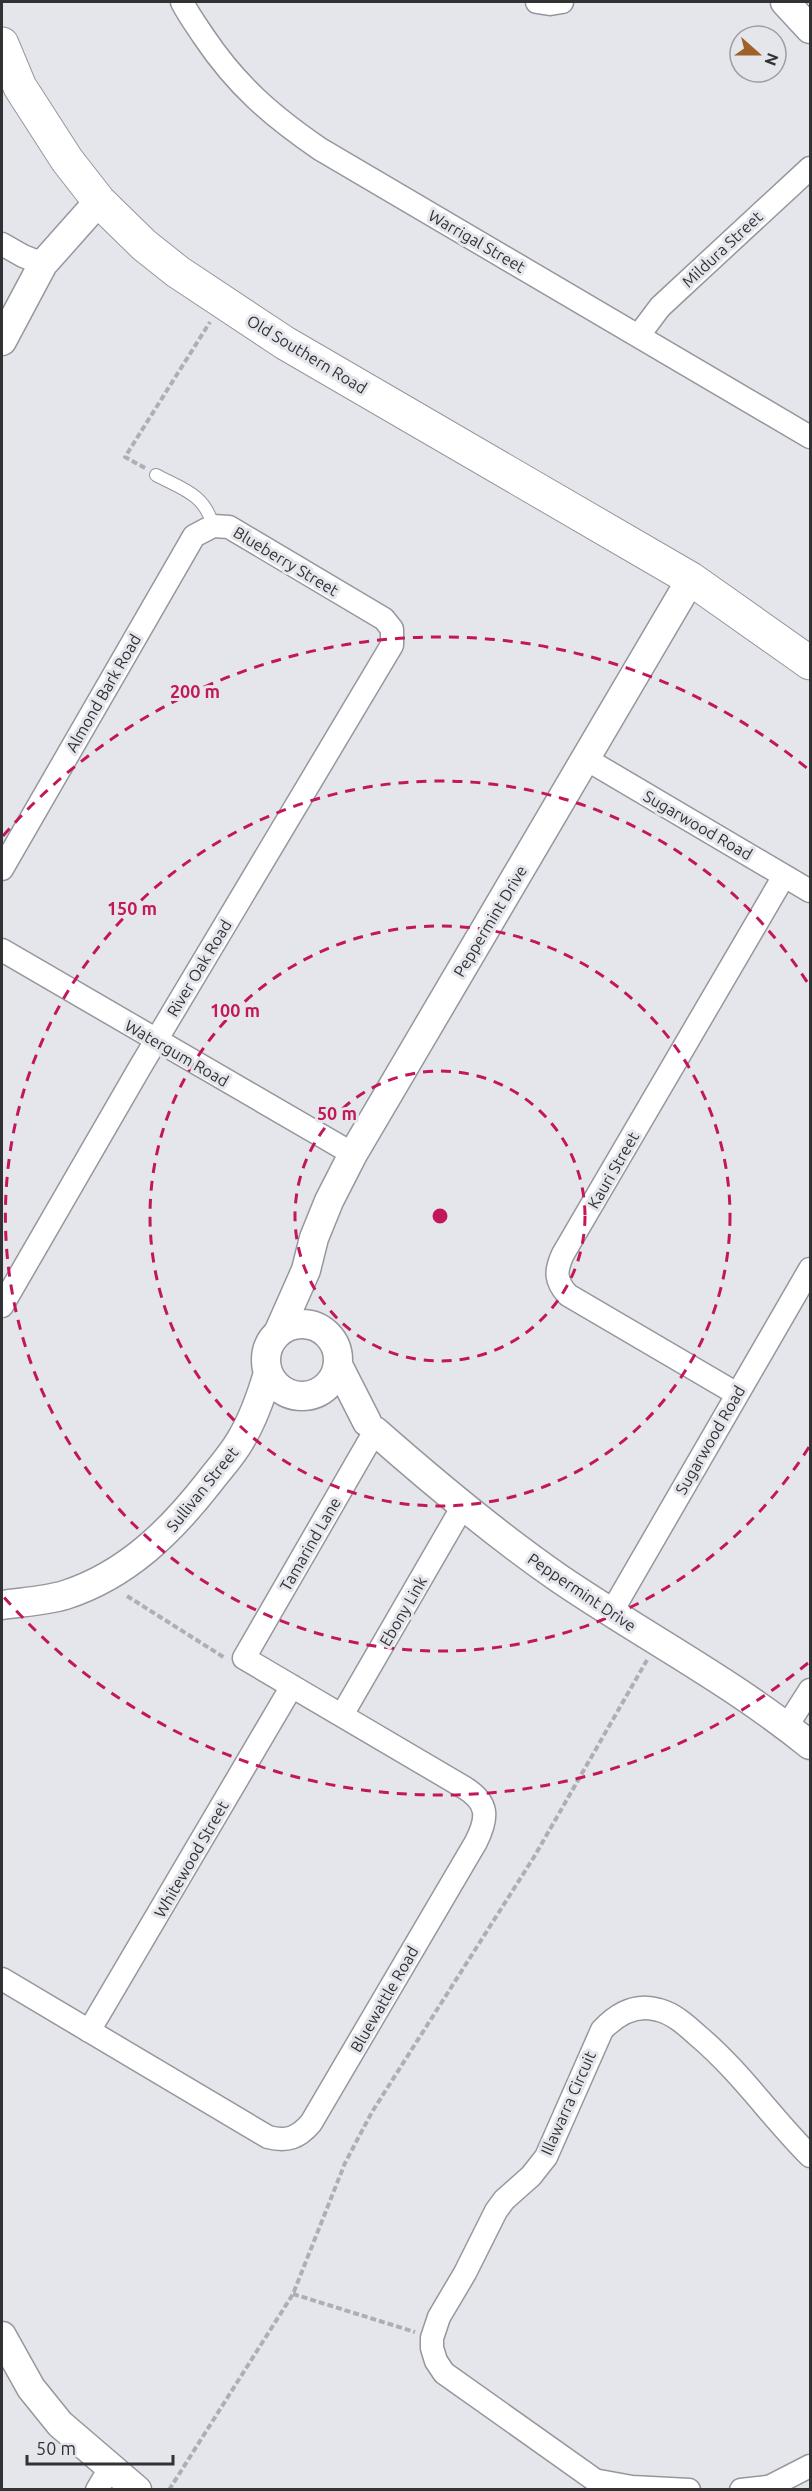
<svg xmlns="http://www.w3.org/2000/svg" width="812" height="2491" viewBox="0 0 812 2491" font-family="Ubuntu,sans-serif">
<rect width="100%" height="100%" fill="#e5e6ec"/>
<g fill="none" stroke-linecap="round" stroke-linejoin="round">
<g stroke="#96979d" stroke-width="14">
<path id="service" d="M156 475C182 489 205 494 213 526"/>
</g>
<g stroke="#96979d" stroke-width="25">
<path id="minor" d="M182 2C188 14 196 25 204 37 237 86 272 116 320 149L810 437
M537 2 550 4 562 2
M2 244 23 256 43 264
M639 335 660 307 675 293 810 168
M586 759 810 891
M2 869 194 536 213 526 229 527 384 619 392 629V645L139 1069 2 1306
M2 950 353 1154
M737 1394 568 1295C555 1281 555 1271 563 1254L784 876
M611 1613 810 1269
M342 1715 463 1506
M787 1726 810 1690
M2 1979 268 2137C287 2142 298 2138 311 2123L476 1842C488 1818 489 1803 465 1788L244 1658 375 1431 367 1422
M89 2031 292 1686
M599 2481 632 2487 689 2490
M97 2490 110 2468
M609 2490 444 2373 436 2361 432 2348V2338L439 2317 465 2273 496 2211 504 2200 531 2176 546 2157 602 2030C617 2014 636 2003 659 2010 674 2014 686 2025 697 2035 740 2071 771 2117 810 2156
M741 2490 767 2487
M763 2490 810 2466"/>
</g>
<g stroke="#96979d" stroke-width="31">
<path id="tertiary" d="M785 2 810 29
M2 341 43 264 99 201
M266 1360a36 36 0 1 1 72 0a36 36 0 1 1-72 0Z
M279 1331 306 1270 314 1238 329 1201 353 1154 691 579
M338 1365 367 1422
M375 1431C434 1483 495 1534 560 1579 644 1636 731 1681 810 1745
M2 1605C22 1602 45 1601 65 1595 127 1575 171 1531 210 1481 220 1468 232 1455 240 1441 253 1420 261 1397 268 1373
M2 2336 31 2388 60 2424 137 2490"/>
</g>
<g stroke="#96979d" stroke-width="35">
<path id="secondary" d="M2 44 20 87 67 160 99 201 144 245 178 272 285 343 691 579 810 663"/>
</g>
<path stroke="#aeafb4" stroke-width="4" stroke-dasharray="6 3" stroke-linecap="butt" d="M145 468 125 457 210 322
M127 1596 225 1658
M293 2294 415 2332
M169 2490 293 2294 345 2163 372 2112 534 1857 647 1660"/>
<use href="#service" stroke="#fff" stroke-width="12"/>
<use href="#minor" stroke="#fff" stroke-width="22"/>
<use href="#tertiary" stroke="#fff" stroke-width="28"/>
<use href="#secondary" stroke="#fff" stroke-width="33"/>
</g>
<g fill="none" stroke="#c2185b" stroke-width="3" stroke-dasharray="10 8">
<circle cx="440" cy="1216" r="145"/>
<circle cx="440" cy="1216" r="290"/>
<path d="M809 1447A435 435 0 1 1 809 985"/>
<path d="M808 1663A579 579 0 0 1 3 1596M3 836A579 579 0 0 1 808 769"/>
</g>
<g text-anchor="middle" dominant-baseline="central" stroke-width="6" stroke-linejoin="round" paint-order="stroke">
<g font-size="16" fill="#313234" stroke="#e5e6ec">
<text transform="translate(477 241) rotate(30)">Warrigal Street</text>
<text transform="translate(722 249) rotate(-43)">Mildura Street</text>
<text transform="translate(307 354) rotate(31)">Old Southern Road</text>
<text transform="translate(286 561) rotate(31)">Blueberry Street</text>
<text transform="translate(103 693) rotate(-60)">Almond Bark Road</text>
<text transform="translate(698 825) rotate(30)">Sugarwood Road</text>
<text transform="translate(490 921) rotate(-59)">Peppermint Drive</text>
<text transform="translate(199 968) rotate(-59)">River Oak Road</text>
<text transform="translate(177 1053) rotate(30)">Watergum Road</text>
<text transform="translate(613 1170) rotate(-60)">Kauri Street</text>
<text transform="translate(710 1440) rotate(-60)">Sugarwood Road</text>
<text transform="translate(202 1489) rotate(-51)">Sullivan Street</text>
<text transform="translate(310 1544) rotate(-60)">Tamarind Lane</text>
<text transform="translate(582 1592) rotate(34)">Peppermint Drive</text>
<text transform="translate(403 1611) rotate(-60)">Ebony Link</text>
<text transform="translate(191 1859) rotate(-60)">Whitewood Street</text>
<text transform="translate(384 1999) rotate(-60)">Bluewattle Road</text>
<text transform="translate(568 2103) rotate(-66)">Illawarra Circuit</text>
</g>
</g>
<circle cx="440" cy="1216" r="9" fill="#c2185b" stroke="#e5e6ec" stroke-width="3"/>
<g font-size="18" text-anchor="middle" font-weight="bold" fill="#c2185b" stroke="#e5e6ec" stroke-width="6" stroke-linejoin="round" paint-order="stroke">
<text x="195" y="698">200 m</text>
<text x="132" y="915">150 m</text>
<text x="235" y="1017">100 m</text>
<text x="337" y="1120">50 m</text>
</g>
<rect width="812" height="2491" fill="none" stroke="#313234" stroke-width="6"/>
<g transform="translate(758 54) rotate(111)"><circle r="28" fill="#e5e6ec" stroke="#9d9ea2" stroke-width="1.5"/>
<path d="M0-4.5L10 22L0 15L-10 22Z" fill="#a06129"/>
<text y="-9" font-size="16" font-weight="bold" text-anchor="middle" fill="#313234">N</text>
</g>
<path d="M27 2455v9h146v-9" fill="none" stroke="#313234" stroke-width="3"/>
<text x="36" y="2455" font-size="18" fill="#313234" stroke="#e5e6ec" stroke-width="4.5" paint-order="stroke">50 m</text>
</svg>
